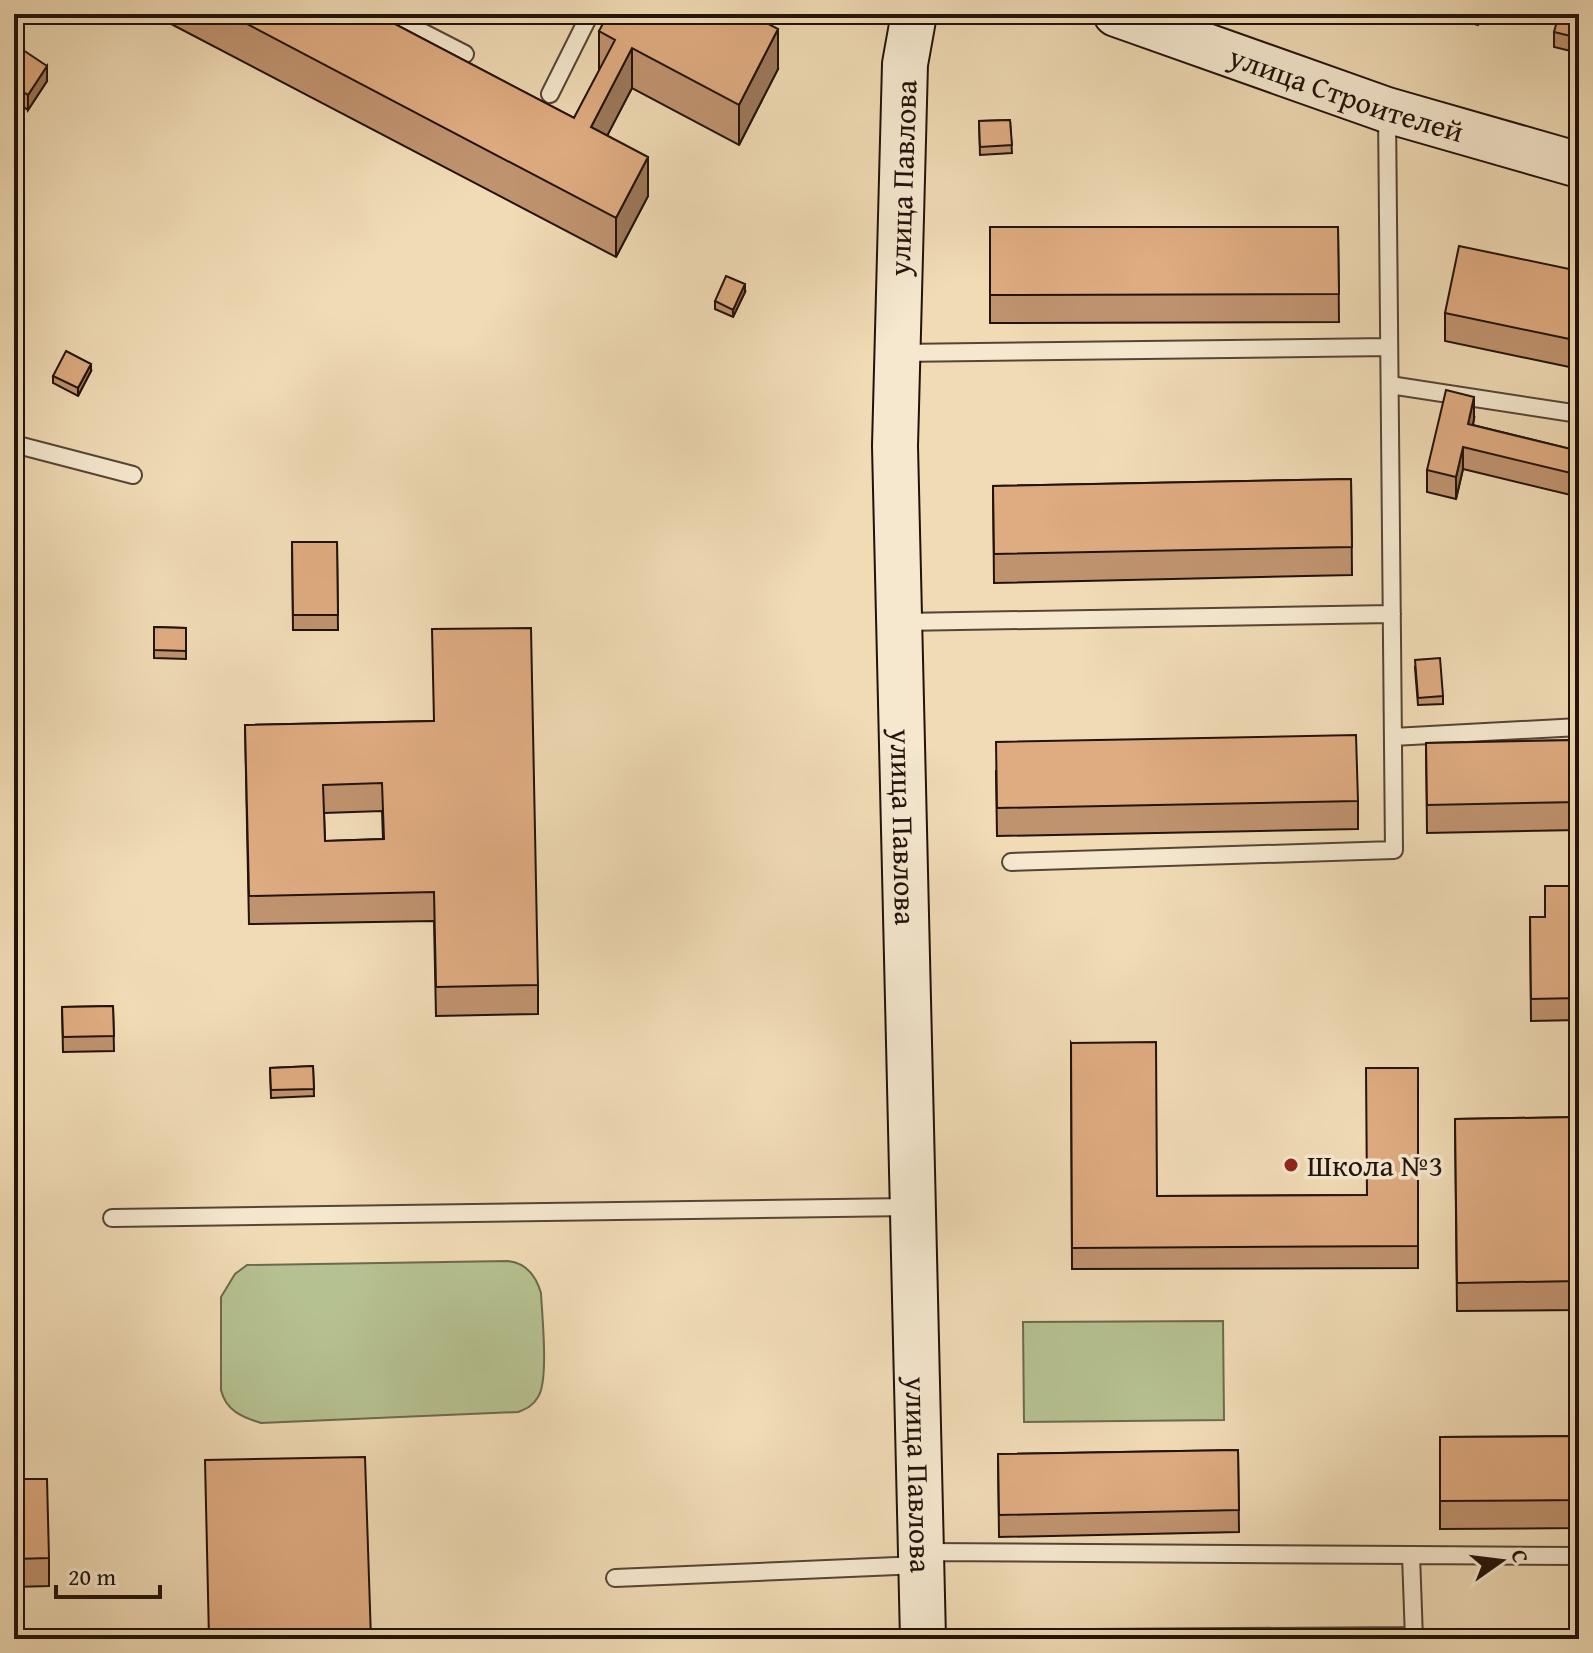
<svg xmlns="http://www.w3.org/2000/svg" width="1593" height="1653" viewBox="0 0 1593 1653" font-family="'Gentium Book Plus',serif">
<rect width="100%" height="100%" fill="#f0dbb5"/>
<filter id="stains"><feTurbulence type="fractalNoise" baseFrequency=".0025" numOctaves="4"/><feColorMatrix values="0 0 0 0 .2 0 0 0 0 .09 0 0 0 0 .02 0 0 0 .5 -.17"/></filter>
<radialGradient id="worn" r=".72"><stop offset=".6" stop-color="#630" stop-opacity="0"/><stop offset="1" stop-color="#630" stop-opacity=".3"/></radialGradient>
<path fill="#b6c191" stroke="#6c6a4e" stroke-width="2" d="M508 1261C527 1263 536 1276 541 1293 542 1315 549 1381 538 1397 533 1406 526 1409 518 1412L261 1423C242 1417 226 1411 221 1390V1297L235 1274 247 1265Z
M1223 1321 1224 1420 1024 1422 1023 1322Z"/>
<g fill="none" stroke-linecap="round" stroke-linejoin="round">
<g stroke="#564436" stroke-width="20">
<path id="lane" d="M387 14 465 54
M550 94 590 14
M899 353 1389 347
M1390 385 1579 414
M14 444 133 475
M902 622 1392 614
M1393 737 1579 727
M1011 862 1394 850 1387 112
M112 1218 910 1207
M921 1552 1411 1555
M615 1578 920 1565
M924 1639 1414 1636
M1414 1639 1411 1555 1579 1556"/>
</g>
<g stroke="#22120b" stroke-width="48">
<g id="secondary">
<path id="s1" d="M914 14 905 64 895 446 923 1639"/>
<path id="s2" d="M1116 14 1387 110 1579 165"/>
</g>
</g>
<use href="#lane" stroke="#f5e8cf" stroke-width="16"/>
<use href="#secondary" stroke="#f5e8cf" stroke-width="44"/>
</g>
<path fill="#c0936f" stroke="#22120b" stroke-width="2" fill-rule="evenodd" d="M152 14H376L574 118 599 71V31L778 69 739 145 632 88 607 135 648 196 616 257Z
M1438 14H1481L1478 25Z
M1579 14V53L1554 47V32Z
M14 44 47 81 28 110 14 100Z
M1010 120 1012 153 980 155 979 121Z
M990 227H1338L1339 322 990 323Z
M1579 271V369L1445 341V313Z
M745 292 733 317 715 309V301Z
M91 371 78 396 53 383V376Z
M1474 419 1473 425 1579 451V497L1463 469 1456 499 1427 492V470Z
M1351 479 1352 575 994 583 993 486Z
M292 542H337L338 630H293Z
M154 627 186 628V659L154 658Z
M1415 668 1443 696V704L1418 705Z
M433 721 538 985V1014L436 1016 434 921 249 924 245 725ZM382 811 383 839 325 841 324 813Z
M1579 740V830L1427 833 1426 743Z
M996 771 1358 801V829L997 836Z
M1579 886V1020L1531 1021 1530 917H1545Z
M113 1006 114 1051 63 1052 62 1007Z
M1071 1043 1157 1196 1367 1195 1418 1068V1268L1072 1269Z
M313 1066 314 1096 271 1098 270 1068Z
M1579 1117V1310L1457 1311 1455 1119Z
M1579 1436V1528L1440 1529V1437Z
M1238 1450 1239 1532 999 1537 998 1454Z
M14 1479 49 1558V1586L14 1587Z"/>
<path fill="#9c785a" stroke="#22120b" stroke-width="2" d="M778 29V69L739 145V105Z
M632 48V88L591 167V127Z
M47 66V81L28 110V95Z
M648 157V196L616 257V218Z
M745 284V292L733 317V310Z
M91 364V371L78 396V388Z
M1474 397V419L1468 446V424Z
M1463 447V469L1456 499V477Z"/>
<path fill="#dfab81" stroke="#22120b" stroke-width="2" fill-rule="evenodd" d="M228 14H376L574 118 615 40 599 31 608 14H749L778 29 739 105 632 48 591 127 648 157 616 218Z
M1559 14H1579V38L1554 32Z
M14 44 47 66 28 95 14 86Z
M1010 120 1012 145 980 147 979 121Z
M990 227H1338L1339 294 990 295Z
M1459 246 1579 271V341L1445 313Z
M726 276 745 284 733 310 715 301Z
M66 351 91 364 78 388 53 376Z
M1446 390 1474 397 1468 424 1579 451V475L1463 447 1456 477 1427 470Z
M1351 479 1352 547 994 554 993 486Z
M292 542H337L338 615H293Z
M154 627 186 628V651L154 650Z
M531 628 538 985 436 987 434 892 249 896 245 725 434 721 432 629ZM382 783 384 839 325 841 323 785Z
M1440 658 1443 696 1418 698 1415 660Z
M1356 735 1358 801 997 808 996 742Z
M1579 740V802L1427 805 1426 743Z
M1545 886H1579V998L1531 999 1530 917H1545Z
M113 1006 114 1036 63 1037 62 1007Z
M1156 1042 1157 1196 1367 1195 1366 1068H1418V1246L1072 1248 1071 1043Z
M313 1066 314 1089 271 1090 270 1068Z
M1579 1117V1281L1457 1283 1455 1119Z
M1579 1436V1500L1440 1501V1437Z
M1238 1450 1239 1510 999 1515 998 1454Z
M365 1457 371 1639H209L205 1460Z
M14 1479H47L49 1558 14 1559Z"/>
<circle fill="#8f2418" stroke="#f5e8cf" stroke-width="3" cx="1291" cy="1165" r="8"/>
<g text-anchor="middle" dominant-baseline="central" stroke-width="7" stroke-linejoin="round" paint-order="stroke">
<g font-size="30" fill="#22120b" stroke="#f5e8cf">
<text stroke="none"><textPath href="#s2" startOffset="244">улица Строителей</textPath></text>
<text transform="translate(902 178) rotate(-88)">улица Павлова</text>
<text stroke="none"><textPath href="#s1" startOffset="814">улица Павлова</textPath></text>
<text stroke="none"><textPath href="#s1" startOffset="1462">улица Павлова</textPath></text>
</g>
<g font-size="30" fill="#22120b" stroke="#f5e8cf" text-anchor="start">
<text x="1307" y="1165">Школа №3</text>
</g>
</g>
<rect width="1593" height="1653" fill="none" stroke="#f0dbb5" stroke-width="48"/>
<rect x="16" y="16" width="1561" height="1621" fill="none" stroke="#22120b" stroke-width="4"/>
<rect x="24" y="24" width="1545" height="1605" fill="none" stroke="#22120b" stroke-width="2"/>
<g transform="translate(1501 1561) rotate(76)" stroke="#f5e8cf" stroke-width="6" paint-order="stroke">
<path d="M0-6L14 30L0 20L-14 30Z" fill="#22120b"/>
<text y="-12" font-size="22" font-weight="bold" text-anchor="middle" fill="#22120b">С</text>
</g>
<path d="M56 1585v12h104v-12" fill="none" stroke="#22120b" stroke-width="4"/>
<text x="68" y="1585" font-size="24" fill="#22120b" stroke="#f5e8cf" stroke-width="6" paint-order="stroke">20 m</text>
<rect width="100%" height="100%" filter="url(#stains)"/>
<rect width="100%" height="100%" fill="url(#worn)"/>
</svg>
